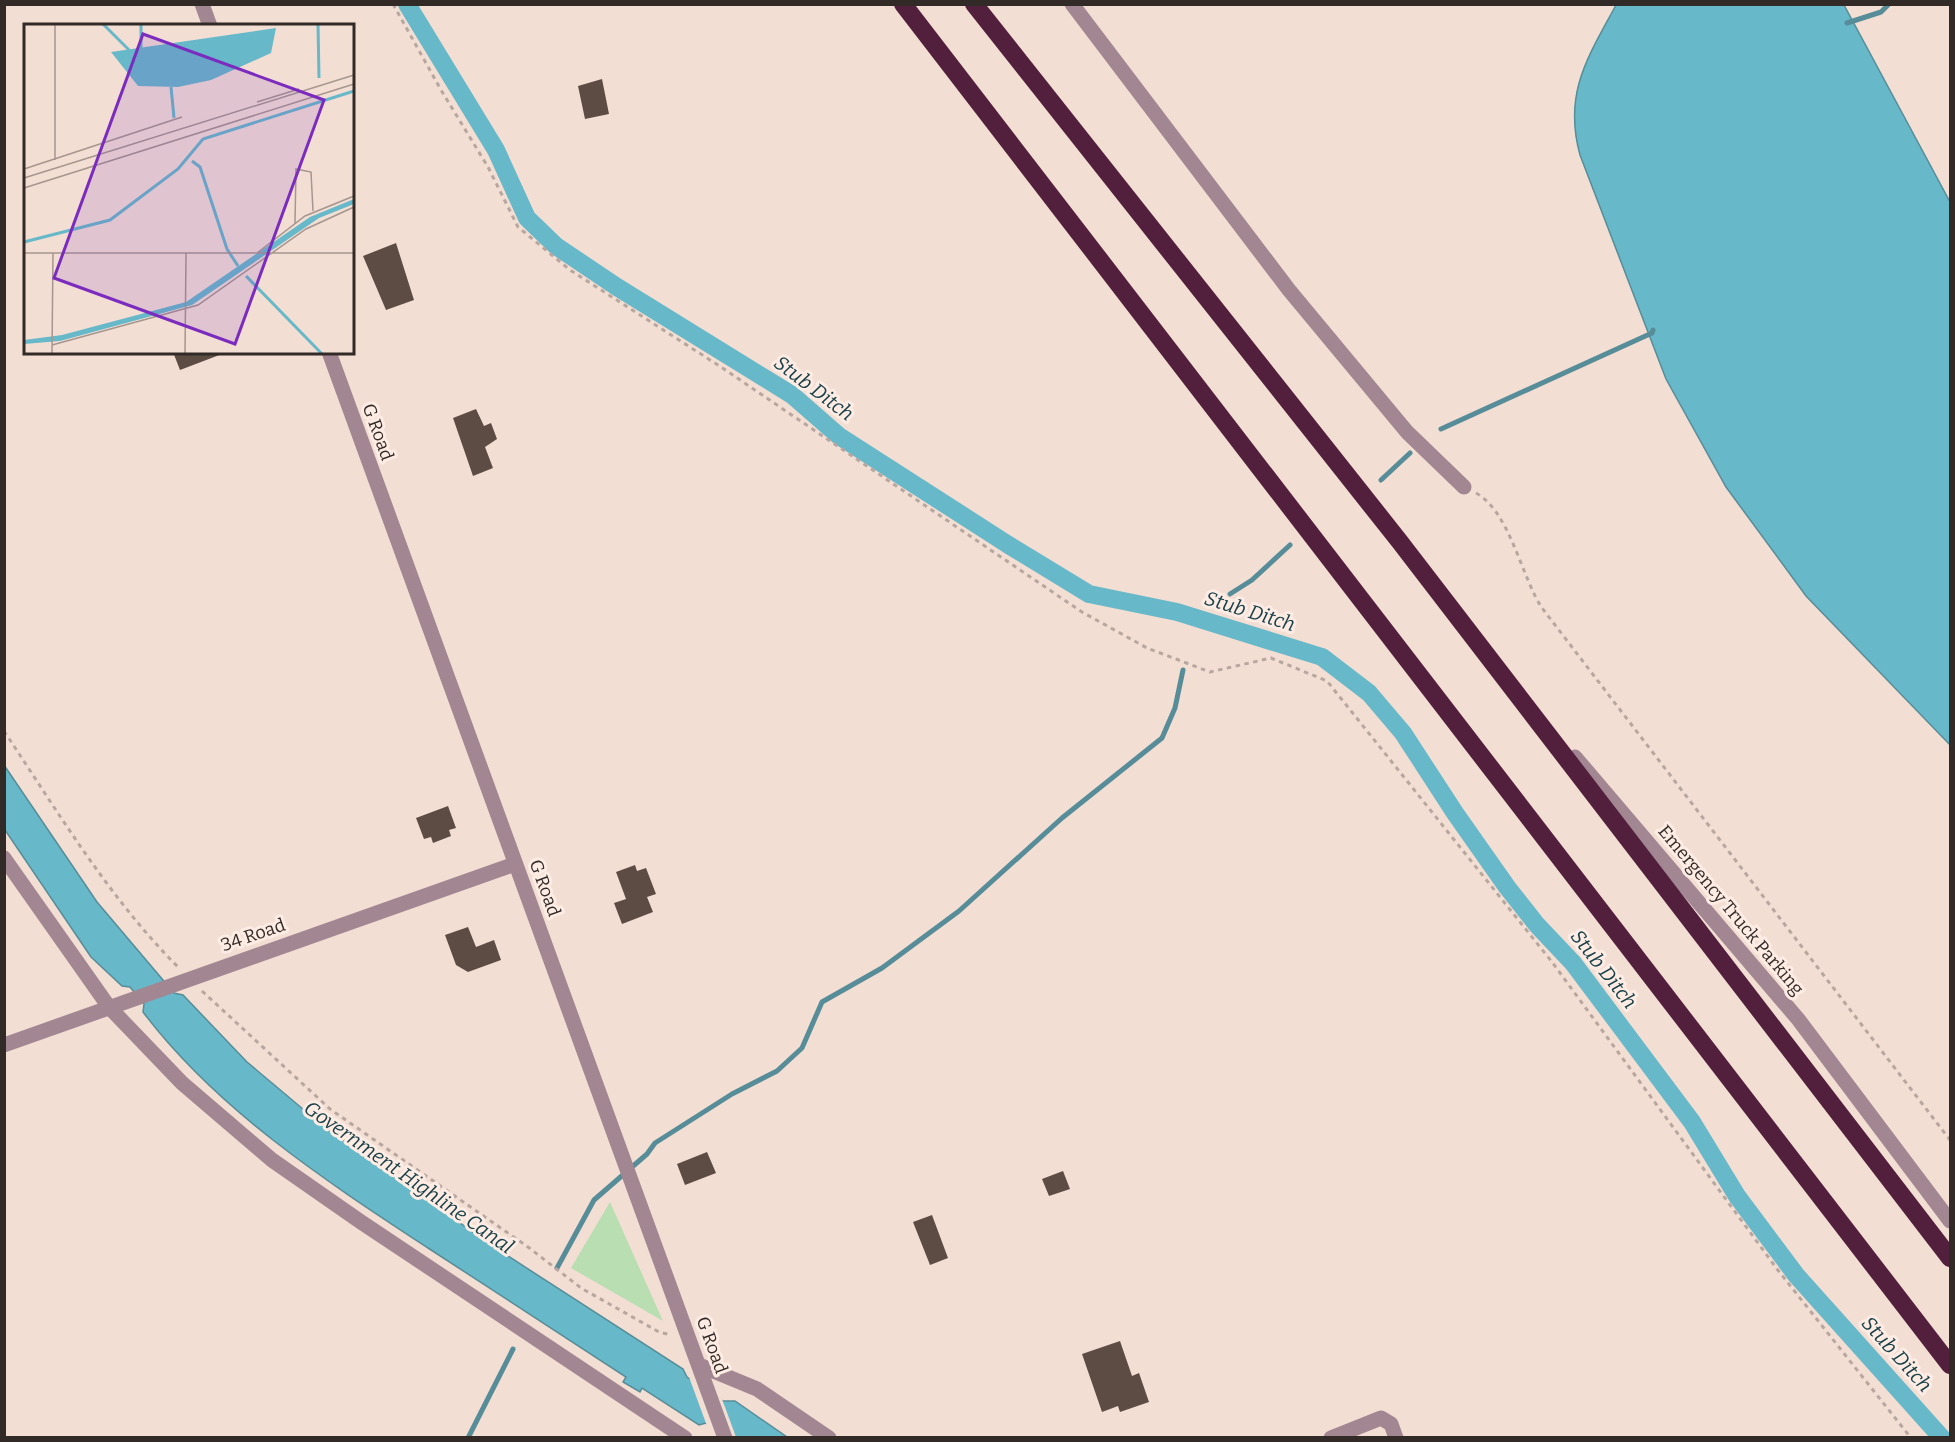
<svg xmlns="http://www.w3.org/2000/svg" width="1955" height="1442" viewBox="0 0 1955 1442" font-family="Bitter,serif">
<rect width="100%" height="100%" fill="#f3ded4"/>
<path fill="#b8deb2" d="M610 1202 663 1321 571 1268Z"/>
<path fill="#67b8c9" stroke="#578d98" stroke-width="1.5" d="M1616 5H1844L1950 202V745L1806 596 1726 487 1666 379 1580 155C1563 93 1588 57 1616 5Z
M4 765 97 902 174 993 183 995 247 1062 316 1120 491 1245 683 1369 687 1377 723 1401H735L787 1437H728L706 1423 699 1425 642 1388 640 1392 623 1382 626 1377C560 1334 494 1291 428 1248 326 1181 217 1110 143 1012L144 1004 130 987 122 986 91 957 5 830Z"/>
<path fill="#f3ded4" d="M689 1377 722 1399 736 1437H726L707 1426Z"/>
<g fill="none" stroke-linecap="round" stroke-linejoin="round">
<path stroke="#578d98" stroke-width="5" d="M1847 23 1881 12 1889 4
M1441 429 1652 333 1653 330
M1381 480 1410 453
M1230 594 1252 580 1290 545
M557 1268 594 1200 647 1154 655 1143 732 1094 777 1071 802 1048 822 1002 882 968 959 911 1062 818 1162 738 1175 708 1183 670
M468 1438 513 1349"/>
<path stroke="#67b8c9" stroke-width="18" d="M407 4 496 150 527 218 556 246 617 287 792 395 839 436 1007 544 1089 594 1177 612 1322 657 1369 693 1403 733 1455 813 1507 887 1537 925 1573 963 1692 1122 1737 1196 1796 1275 1942 1438"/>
</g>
<path fill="#5d4c44" d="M602 79 609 114 585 119 578 86Z
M396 243 414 300 386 310 363 256Z
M173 352H222V354L180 370Z
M476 409 484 426 491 423 497 439 485 447 493 468 473 476 453 418Z
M448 806 456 828 449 830 451 836 433 843 431 837 424 839 416 818Z
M635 865 637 871 646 868 656 894 647 897 653 912 622 924 614 903 626 899 616 872Z
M468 927 476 947 494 940 501 960 468 972 456 965 445 935Z
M707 1152 716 1173 685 1185 677 1164Z
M1063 1171 1070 1189 1049 1196 1042 1179Z
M932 1215 948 1258 930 1265 913 1222Z
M1120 1341 1132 1376 1139 1373 1149 1402 1120 1412 1118 1406 1102 1412 1082 1354Z"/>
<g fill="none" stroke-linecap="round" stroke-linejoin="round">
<path stroke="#b8a79f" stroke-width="3" stroke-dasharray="4.5 4.5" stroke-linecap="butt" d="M393 4 441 90 488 167 518 227 570 270 721 367 1082 612 1147 648 1210 672 1271 658 1327 681 1552 962 1777 1269 1911 1438
M1476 493C1510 512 1521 576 1542 608L1950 1140
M4 731C58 812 109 898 178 967
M202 991 330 1109 528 1247 581 1288 659 1332 671 1335"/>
<path stroke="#a28793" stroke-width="15" d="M202 4 210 26
M1072 4 1289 290 1407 432 1464 487
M329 352 725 1438
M1575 757 1798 1019 1950 1221
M4 858 109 1007 182 1083 272 1160 361 1222 685 1438
M4 1045 515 864
M699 1365 757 1389 829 1438
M1331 1438 1381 1418 1391 1424 1396 1438"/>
<path stroke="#52203c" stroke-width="18" d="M903 4 1950 1365
M974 4 1400 542 1950 1258"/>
</g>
<g text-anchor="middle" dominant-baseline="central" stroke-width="6" stroke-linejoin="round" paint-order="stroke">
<g font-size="18" fill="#322a26" stroke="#fdece4">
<text transform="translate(378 432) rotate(70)">G Road</text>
<text transform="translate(545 888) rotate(70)">G Road</text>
<text transform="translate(1731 910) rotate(50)">Emergency Truck Parking</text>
<text transform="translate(253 935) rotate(-19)">34 Road</text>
<text transform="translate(712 1345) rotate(70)">G Road</text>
</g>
<g font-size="20" font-style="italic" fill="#194048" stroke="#fdece4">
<text transform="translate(814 388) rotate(37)">Stub Ditch</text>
<text transform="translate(1250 611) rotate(17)">Stub Ditch</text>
<text transform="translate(1604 969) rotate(52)">Stub Ditch</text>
<text transform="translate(409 1177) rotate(35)">Government Highline Canal</text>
<text transform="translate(1897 1354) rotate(48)">Stub Ditch</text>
</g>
</g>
<g transform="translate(24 24)">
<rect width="330" height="330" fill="#f3ded4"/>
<path d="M252 4 247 29 187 56 154 63 114 62 87 28ZM330 175V180L295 194 168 281 36 317 0 320V316L38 311 162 278 286 193Z" fill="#67b8c9"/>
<path fill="none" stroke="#67b8c9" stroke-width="3" d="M79 0 106 27M117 0V26M294 0 295 54M147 63 150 94M168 137 176 143 203 225 214 242M0 218 86 196 154 145 179 115 330 67M222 252 298 330"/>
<path fill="none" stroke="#a6968e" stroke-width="1.5" d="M233 78 275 65M31 136V0M0 145 158 93M0 154 330 51M0 164 330 60M271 199 272 145 287 148 289 187M0 229H330M233 229 281 192 330 172M28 321 174 281 282 205 330 183M28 330 29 229M161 330 162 229"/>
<path fill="#7b2cbf" fill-opacity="0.15" stroke="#7b2cbf" stroke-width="3" d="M119 10 300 76 211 320 30 254Z"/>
<rect width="330" height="330" fill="none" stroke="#322a26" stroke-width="3"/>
</g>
<rect width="1955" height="1442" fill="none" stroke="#322a26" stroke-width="12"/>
</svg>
